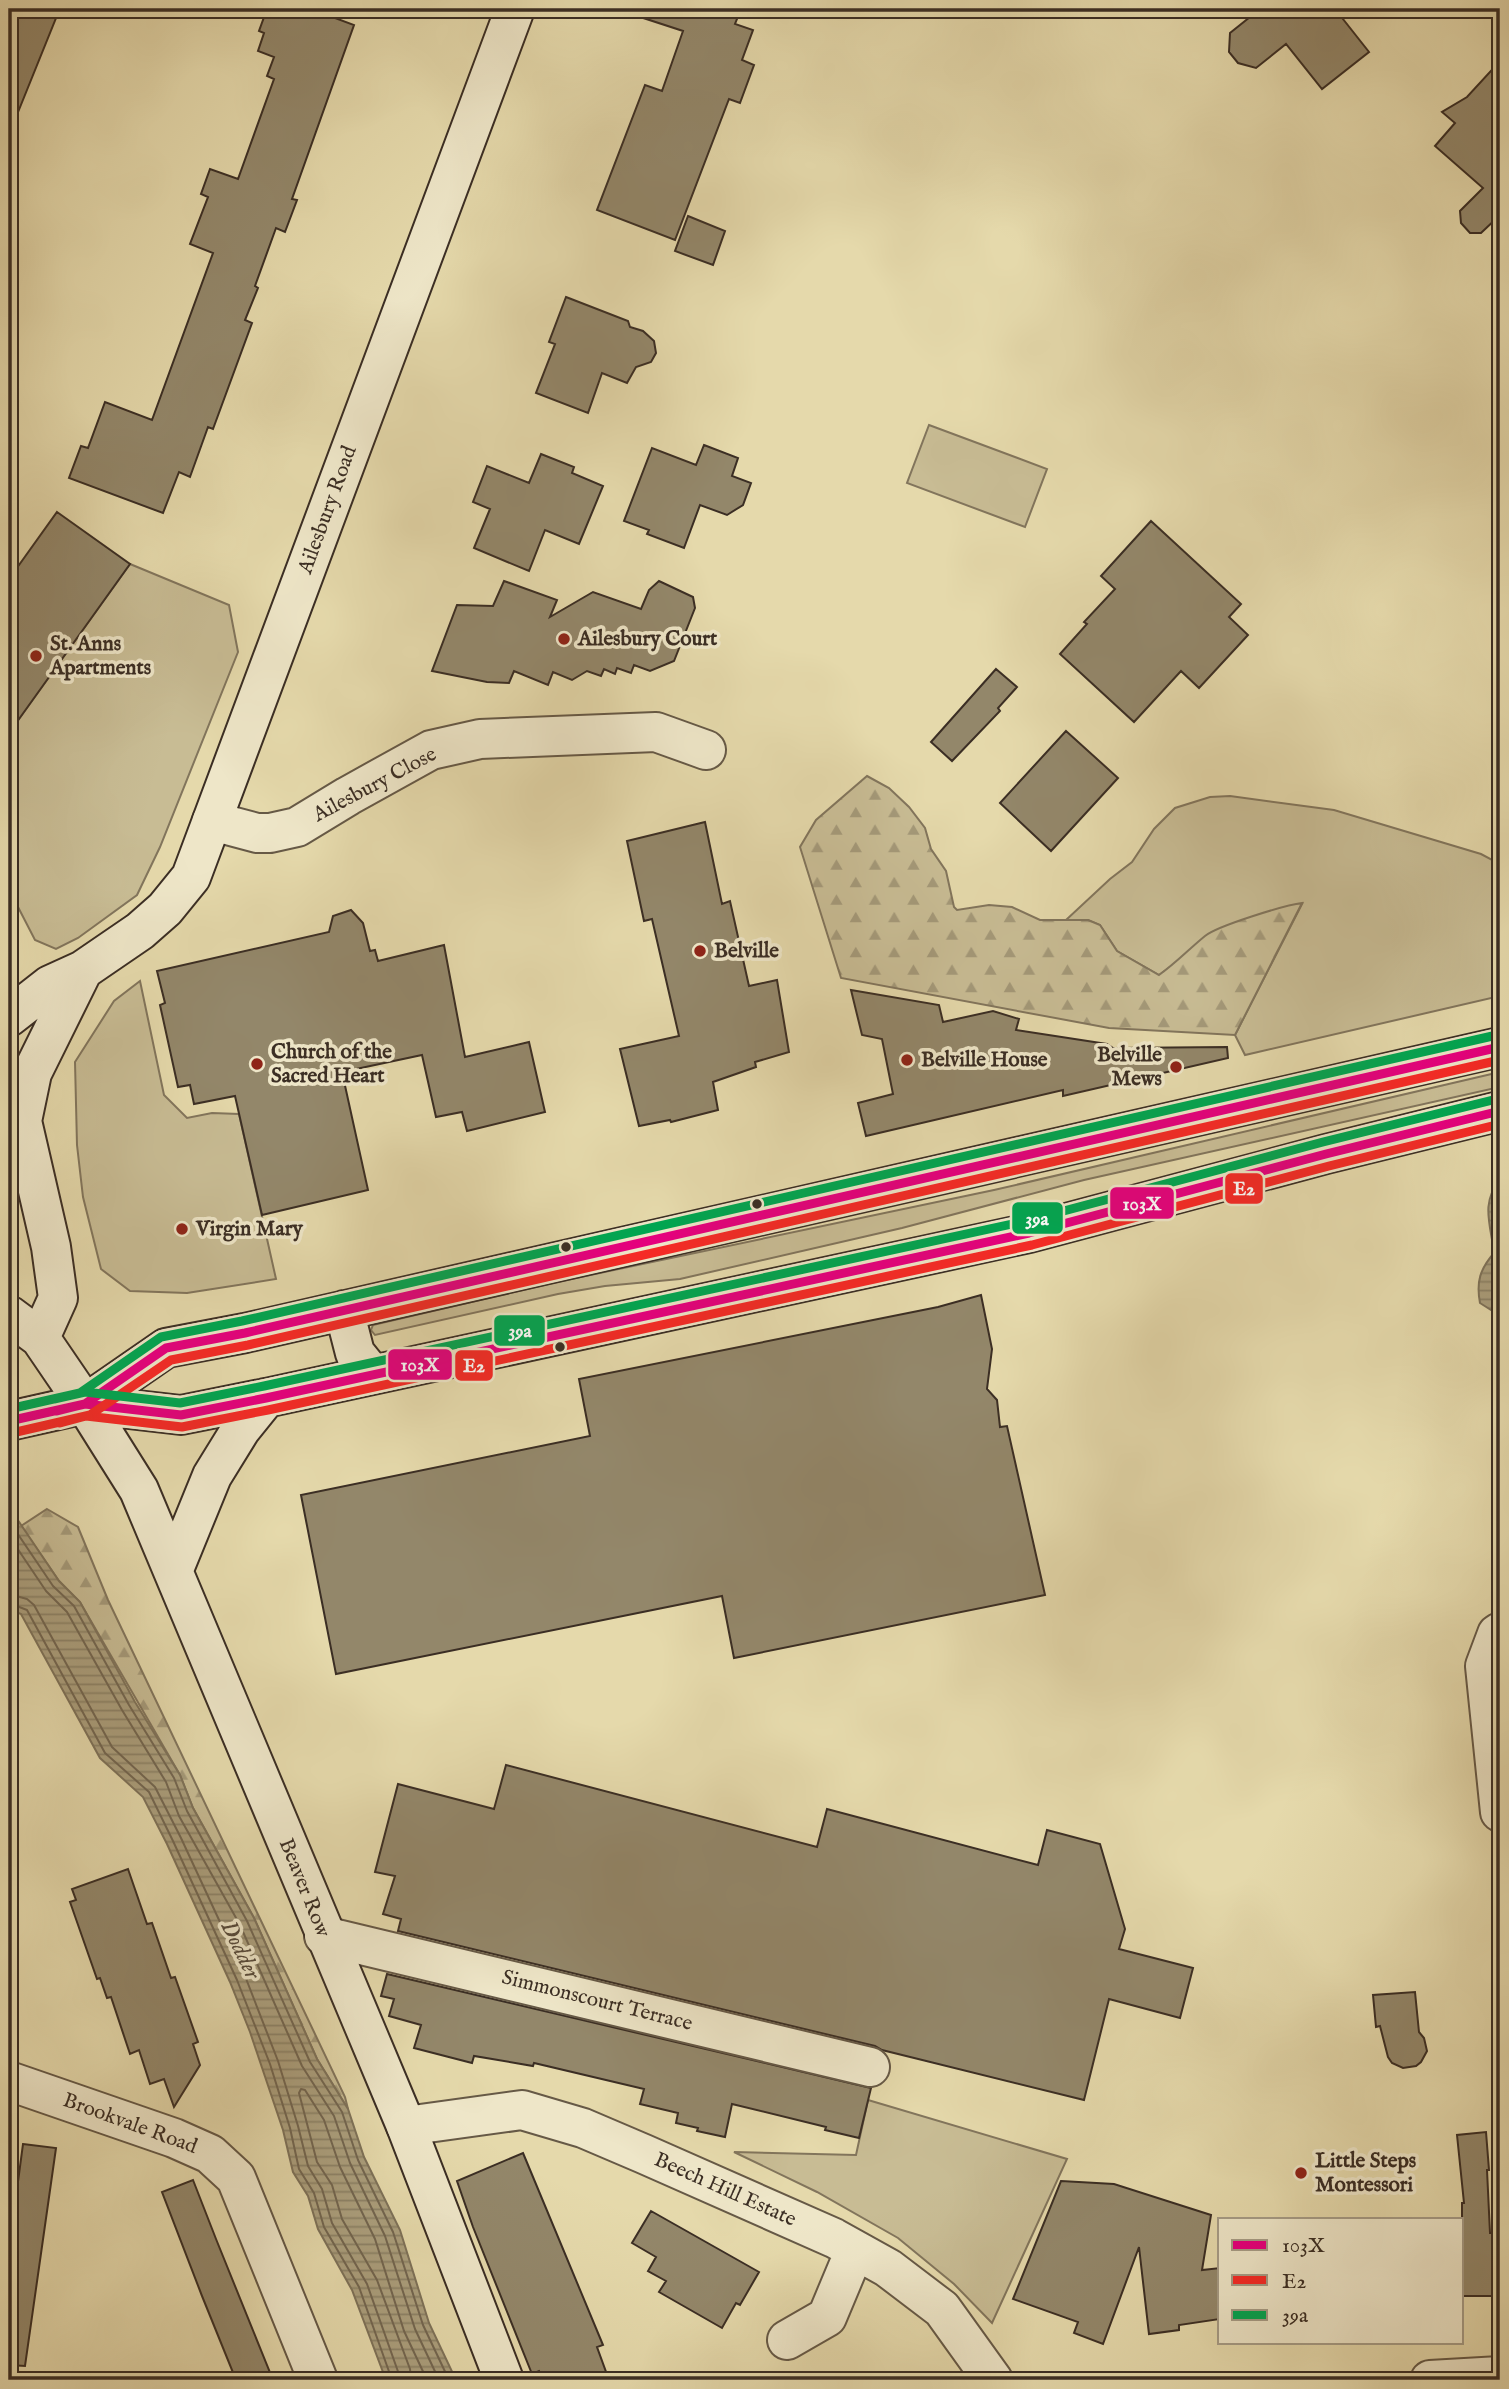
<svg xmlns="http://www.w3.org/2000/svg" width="1509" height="2389" viewBox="0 0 1509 2389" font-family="'IM FELL English',serif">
<defs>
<pattern id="forest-firs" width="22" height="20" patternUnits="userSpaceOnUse" patternTransform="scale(1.75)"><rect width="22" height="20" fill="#c8bc94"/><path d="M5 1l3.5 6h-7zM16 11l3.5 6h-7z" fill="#a49979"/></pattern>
<pattern id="water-rules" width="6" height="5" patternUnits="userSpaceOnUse" patternTransform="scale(1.75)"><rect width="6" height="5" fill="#ab9f7d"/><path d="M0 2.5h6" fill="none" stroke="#8c8266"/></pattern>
</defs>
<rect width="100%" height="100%" fill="#e5d9ab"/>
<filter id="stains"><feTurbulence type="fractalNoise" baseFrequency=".00286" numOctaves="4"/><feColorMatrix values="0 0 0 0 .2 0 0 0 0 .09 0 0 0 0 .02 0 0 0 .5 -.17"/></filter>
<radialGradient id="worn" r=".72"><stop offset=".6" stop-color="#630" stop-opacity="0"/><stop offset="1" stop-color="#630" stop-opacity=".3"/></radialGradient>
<path fill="#c8bc94" stroke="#82755c" stroke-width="2" d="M929 425 1047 469 1025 527 907 483Z
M130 564 229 605 238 652 160 847 137 895 78 938 56 949 35 940 18 907 9 906V733Z
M1230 796 1334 810 1481 854 1500 864V996L1245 1055 1235 1035 1302 904 1184 957 1159 975 1117 951 1100 925 1088 920H1066L1110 879 1132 862 1154 829 1175 808 1210 797Z
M140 981 164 1095 187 1118 212 1113 239 1114 276 1279 187 1293 130 1291 101 1269 83 1197 77 1145 75 1062 114 1001Z
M1500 1072V1087L1084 1180 902 1228 680 1279 605 1286 558 1294 375 1335 371 1330 373 1325 557 1282 994 1190Z
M868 2100 1067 2159 992 2323 954 2284 898 2238 817 2192 734 2152 856 2155Z"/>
<path fill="url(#forest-firs)" stroke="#82755c" stroke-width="2" d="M867 776 889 788 909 807 925 828 931 849 946 871 954 907 957 910 989 905 1012 907 1040 920H1088L1100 925 1117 951 1159 975C1176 963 1189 949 1205 936 1217 926 1285 905 1302 903L1235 1035 1109 1028 841 978 800 847 816 820Z
M47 1509 78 1527 108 1600 345 2097 348 2109 317 2059 254 1918 193 1808 180 1775 80 1602 59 1581 21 1526Z"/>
<path fill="url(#water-rules)" stroke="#7e7259" stroke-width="2" d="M1500 1179V1309L1491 1310 1480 1303C1476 1282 1480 1269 1494 1253 1491 1225 1480 1204 1500 1179Z
M9 1507 59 1581 80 1602 135 1702 180 1775 193 1808 254 1918 317 2059 348 2109 364 2157 400 2230 429 2323 456 2380H386L352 2290 318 2229 308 2196 293 2172 283 2130 250 2032 230 1982 167 1844 143 1797 100 1758 21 1614 9 1609Z"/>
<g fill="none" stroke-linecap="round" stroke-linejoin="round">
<path stroke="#736650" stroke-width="2" d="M9 1521 53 1586 74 1606 129 1705 174 1778 187 1811 247 1921 310 2062 342 2112 358 2160 393 2232 423 2325 449 2380
M9 1536 46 1591 67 1612 122 1710 166 1782 179 1816 240 1925 302 2066 334 2116 350 2163 385 2236 415 2329 439 2380
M9 1594 27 1599 34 1605 112 1747 155 1787 181 1838 245 1976 278 2061 298 2126 308 2166 322 2189 332 2223 367 2284 401 2380
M9 1603 27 1610 105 1753 149 1792 173 1841 237 1980 270 2064 290 2128 299 2169 314 2193 324 2227 359 2287 392 2380
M411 2380 410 2369 377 2280 342 2219 332 2185 317 2162 299 2093 301 2089 305 2090 324 2120 340 2167 375 2239 404 2331 427 2380"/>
</g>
<path fill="#93876a" stroke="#3b2e24" stroke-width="2" d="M9 9H32L56 18 10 132Z
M267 9H311L354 25 292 199 297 200 285 232 276 228 255 286 258 288 245 320 252 323 213 429 208 427 190 477 179 472 163 513 69 478 81 446 88 448 105 402 152 420 213 253 190 244 208 197 201 194 210 169 238 179 274 79 267 76 274 57 258 51 264 33 259 31Z
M632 9H741L735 24 753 30 742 60 754 65 740 103 729 99 675 240 597 210 645 85 662 91 683 31 631 14Z
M1260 9H1335L1369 52 1322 89 1286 44 1256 68 1238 63 1229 52 1230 33Z
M1500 61V215L1481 233H1470L1461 223 1460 211 1483 188 1435 146 1455 123 1442 112 1467 97Z
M688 216 725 231 713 265 675 251Z
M566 297 628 321 630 327 643 331 654 341 656 353 651 362 636 367 627 383 602 373 588 413 536 393 555 344 549 342Z
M704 445 738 458 732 476 751 483 743 505 727 515 700 505 684 548 647 534 649 530 624 521 652 448 696 465Z
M541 454 574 467 572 473 603 486 579 544 545 530 529 571 474 548 490 509 473 502 487 466 529 483Z
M57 512 130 564 9 733V579Z
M1151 521 1241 604 1229 617 1248 635 1199 688 1181 671 1134 722 1060 654 1087 624 1084 622 1115 589 1101 576Z
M504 581 557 600 550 617 593 592 641 609 649 590 659 581 693 597 695 608 674 661 650 671 634 665 631 673 617 668 615 674 604 669 601 676 587 671 572 680 553 672 548 685 514 671 509 683 487 682 432 671 457 605 493 606Z
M996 669 1017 687 998 708 1000 711 952 761 931 742Z
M1066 731 1118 778 1051 851 1000 803Z
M705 822 722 904 730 901 749 986 777 980 789 1052 755 1062 756 1067 713 1082 718 1110 671 1122 670 1120 639 1126 620 1049 679 1036 652 919 644 921 627 841Z
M351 910 363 923 370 951 375 950 378 961 444 945 465 1057 529 1042 545 1112 467 1131 462 1112 436 1117 422 1055 342 1072 368 1190 262 1215 235 1096 194 1104 190 1085 178 1087 160 1005 165 1003 157 971 329 932 333 916Z
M851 990 939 1005 943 1022 993 1011 1019 1019 1016 1030 1107 1044 1113 1048 1227 1047 1228 1058 1063 1096V1090L866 1136 858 1103 893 1094 882 1039 862 1035Z
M981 1295 992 1349 987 1389 997 1400 1000 1427 1007 1426 1045 1595 734 1658 722 1596 336 1674 301 1495 590 1436 579 1379 938 1307Z
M506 1765 817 1847 827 1809 1038 1865 1047 1830 1100 1844 1125 1929 1119 1949 1193 1968 1180 2018 1109 1999 1084 2100 882 2050 875 2046 398 1931 401 1919 383 1914 395 1876 375 1872 398 1784 494 1809Z
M128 1869 147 1924 152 1923 171 1978 175 1977 198 2042 193 2044 200 2065 174 2107 164 2079 150 2084 139 2050 130 2054 111 1997 107 1998 100 1978 97 1979 70 1902 76 1900 72 1889Z
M387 1974 871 2088 859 2138 825 2130 826 2127 732 2104 725 2137 697 2131 698 2128 676 2123 678 2113 640 2104 644 2089 534 2063 533 2066 474 2056 472 2063 414 2048 421 2025 389 2016 394 1999 381 1996Z
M1415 1992 1419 2032 1424 2038 1427 2051 1421 2062 1416 2066 1403 2068 1392 2063 1388 2057 1380 2026 1376 2027 1373 1995Z
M1486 2132 1489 2170H1487L1490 2233H1500V2296H1462V2203H1464L1457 2135Z
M23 2144 56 2148 25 2366 9 2365V2249Z
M523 2153 603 2345 597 2347 609 2380H542L539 2371 532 2374 473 2227 457 2181Z
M193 2180 216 2239 273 2380H236L202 2296 162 2192Z
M1061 2181 1114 2184 1211 2215 1202 2270 1220 2268V2319L1179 2325V2330L1149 2334 1139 2247 1103 2344 1074 2333 1078 2322 1013 2299Z
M651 2211 759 2272 740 2305 736 2303 722 2328 659 2292 666 2281 648 2271 656 2257 632 2243Z"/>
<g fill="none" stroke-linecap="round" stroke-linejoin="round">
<g stroke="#665946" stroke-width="42">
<path id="street" d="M212 821 257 833H270L297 827 348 796 431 750 480 739 656 732 706 750
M1500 1632 1497 1634 1485 1666 1500 1812
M324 1936 870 2067
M9 2081 174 2138 210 2154 236 2178 318 2380
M406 2126 522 2110 583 2128 644 2154 834 2238 888 2268 942 2309 993 2380
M787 2340 827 2317 855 2250
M1430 2380 1500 2376"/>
</g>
<g stroke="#3b2e24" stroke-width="42">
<path id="secondary" d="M9 1017 50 985 83 970 140 931 165 909 191 877 515 9
M9 1108 22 1121 51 1247 58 1298 40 1338
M22 1121 32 1073 83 970
M344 1310 355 1353 372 1374
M9 1315 40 1338 85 1404 139 1490 406 2126 504 2380
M85 1404 166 1348 245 1333 1500 1047
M9 1421 85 1404 181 1415 266 1398 1029 1233 1326 1154 1500 1111
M174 1569 212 1476 241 1429 266 1398"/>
</g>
<use href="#street" stroke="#eee6c8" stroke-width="38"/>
<use href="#secondary" stroke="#eee6c8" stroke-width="38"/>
<g stroke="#eee6c8" stroke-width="14">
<path id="bus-1" d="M57 1411 85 1404 181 1415 266 1398 1029 1233 1326 1154 1500 1111
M9 1421 85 1404 166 1348 245 1333 1500 1047"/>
</g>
<g stroke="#eee6c8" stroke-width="14">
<path id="bus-2" d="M60 1423 86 1416 182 1427 268 1410 1032 1245 1329 1166 1500 1124
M12 1433 90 1415 171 1360 248 1345 1500 1060"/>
</g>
<g stroke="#eee6c8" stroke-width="14">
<path id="bus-3" d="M54 1399 85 1392 180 1403 264 1386 1026 1221 1323 1142 1497 1099
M9 1409 80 1393 161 1337 242 1321 1497 1035"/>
</g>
<use href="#bus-1" stroke="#e5007d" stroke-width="9"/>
<use href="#bus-2" stroke="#f52a26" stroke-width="9"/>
<use href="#bus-3" stroke="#00a651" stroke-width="9"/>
</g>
<g fill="#8f2418" stroke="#eee6c8" stroke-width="2.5">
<circle cx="564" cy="639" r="7"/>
<circle cx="36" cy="656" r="7"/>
<circle cx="700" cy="951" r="7"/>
<circle cx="907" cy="1060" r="7"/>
<circle cx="257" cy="1064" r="7"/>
<circle cx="1176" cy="1067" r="7"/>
<circle cx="182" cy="1229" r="7"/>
<circle cx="1301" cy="2173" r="7"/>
</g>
<g fill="#3b2e24" stroke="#eee6c8" stroke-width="2.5">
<circle cx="757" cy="1204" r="6"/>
<circle cx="566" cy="1247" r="6"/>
<circle cx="560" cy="1347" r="6"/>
</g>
<g text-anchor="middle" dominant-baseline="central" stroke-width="7" stroke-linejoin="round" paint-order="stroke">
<g font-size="21" fill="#3b2e24" stroke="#eee6c8">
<text transform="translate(328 510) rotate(-70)">Ailesbury Road</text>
<text transform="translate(375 785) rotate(-28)">Ailesbury Close</text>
<text transform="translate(304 1888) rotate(68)">Beaver Row</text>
<text transform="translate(597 2001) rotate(14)">Simmonscourt Terrace</text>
<text transform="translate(130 2124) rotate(20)">Brookvale Road</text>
<text transform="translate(725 2190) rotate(24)">Beech Hill Estate</text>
</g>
<g font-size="21" font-weight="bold" fill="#3b2e24" stroke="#eee6c8" text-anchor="start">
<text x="578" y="639">Ailesbury Court</text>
<text x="50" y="644">St. Anns<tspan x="50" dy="24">Apartments</tspan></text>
<text x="714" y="951">Belville</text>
<text x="271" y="1052">Church of the<tspan x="271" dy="24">Sacred Heart</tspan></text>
<text x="1162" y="1055" text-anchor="end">Belville<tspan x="1162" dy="24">Mews</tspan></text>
<text x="921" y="1060">Belville House</text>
<text x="196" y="1229">Virgin Mary</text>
<text x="1315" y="2161">Little Steps<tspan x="1315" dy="24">Montessori</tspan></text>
</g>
<g font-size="23" font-style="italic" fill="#574a3a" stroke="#eee6c8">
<text transform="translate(240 1950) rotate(64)">Dodder</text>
</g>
</g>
<g stroke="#eee6c8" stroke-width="2.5">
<rect x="1224" y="1172" width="40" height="33" rx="7" fill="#f52a26"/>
<rect x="1109" y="1186" width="66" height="34" rx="7" fill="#e5007d"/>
<rect x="1011" y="1201" width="53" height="34" rx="7" fill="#00a651"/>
<rect x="493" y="1314" width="53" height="33" rx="7" fill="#00a651"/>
<rect x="387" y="1348" width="66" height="33" rx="7" fill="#e5007d"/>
<rect x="454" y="1349" width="40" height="33" rx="7" fill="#f52a26"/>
</g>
<g font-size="19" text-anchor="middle" font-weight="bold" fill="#fff">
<text x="1244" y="1195">E2</text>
<text x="1142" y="1210">103X</text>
<text x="1037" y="1225">39a</text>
<text x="520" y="1337">39a</text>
<text x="420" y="1371">103X</text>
<text x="474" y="1372">E2</text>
</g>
<rect width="1509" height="2389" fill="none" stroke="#e5d9ab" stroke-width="35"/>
<rect x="10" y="10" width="1488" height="2368" fill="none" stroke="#3b2e24" stroke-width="3.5"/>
<rect x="18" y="18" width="1474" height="2354" fill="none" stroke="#3b2e24" stroke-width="2"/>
<rect x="1218" y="2218" width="245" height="126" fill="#eee6c8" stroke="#a69c86" stroke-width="2"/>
<rect x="1232" y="2240" width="35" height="10" fill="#e5007d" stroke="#a69c86" stroke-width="2"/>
<text x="1282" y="2252" font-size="21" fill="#3b2e24">103X</text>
<rect x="1232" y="2275" width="35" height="10" fill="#f52a26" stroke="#a69c86" stroke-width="2"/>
<text x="1282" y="2288" font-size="21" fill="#3b2e24">E2</text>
<rect x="1232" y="2310" width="35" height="10" fill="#00a651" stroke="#a69c86" stroke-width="2"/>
<text x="1282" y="2322" font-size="21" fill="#3b2e24">39a</text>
<rect width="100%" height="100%" filter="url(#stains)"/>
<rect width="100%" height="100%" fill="url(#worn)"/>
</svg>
